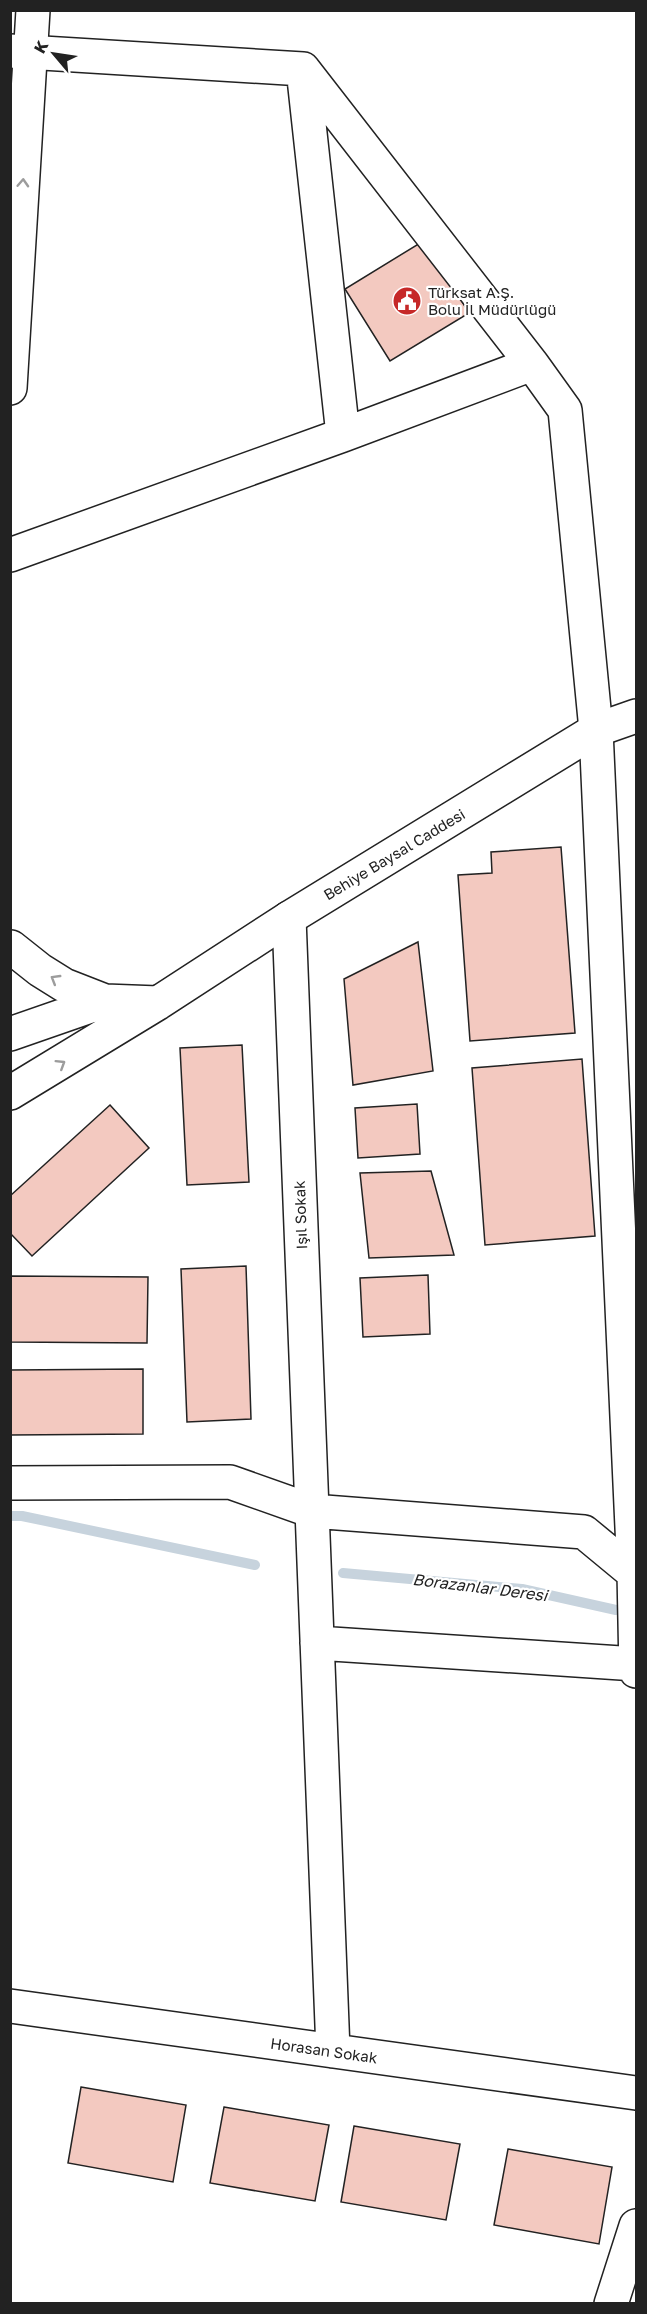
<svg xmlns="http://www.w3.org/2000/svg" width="647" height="2314" viewBox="0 0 647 2314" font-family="'Golos Text',sans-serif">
<rect width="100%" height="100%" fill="#fff"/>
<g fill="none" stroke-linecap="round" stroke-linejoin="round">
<path stroke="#c7d3dd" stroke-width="10" d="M10 1516H22L255 1565
M343 1573 522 1589 616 1610"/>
</g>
<path fill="#f3c9c0" stroke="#222" stroke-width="1.5" d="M425 240 469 313 390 361 345 289Z
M561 847 575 1033 470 1041 458 875 492 873 491 852Z
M418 942 433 1071 353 1085 344 979Z
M242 1045 249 1182 187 1185 180 1048Z
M582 1059 595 1236 485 1245 472 1068Z
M417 1104 420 1154 358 1158 355 1108Z
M110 1105 149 1148 32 1256 10 1233V1196Z
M431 1171 454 1255 369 1258 360 1173Z
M246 1266 251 1419 187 1422 181 1269Z
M428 1275 430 1334 363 1337 360 1278Z
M10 1276 148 1277 147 1343 10 1342Z
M143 1369V1434L10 1435V1370Z
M81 2087 186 2105 173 2182 68 2163Z
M224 2107 329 2125 315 2201 210 2183Z
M354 2126 460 2144 446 2220 341 2202Z
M508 2149 612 2167 599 2244 494 2225Z"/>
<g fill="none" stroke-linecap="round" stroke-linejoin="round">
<g stroke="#222" stroke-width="36">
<path id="minor" d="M10 51 303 69 532 364
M303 69 343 435
M10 555 343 435 532 364 565 410 596 730 634 1572 636 1671
M289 918 333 2051
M10 1483 230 1482 312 1511 584 1532 636 1575
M317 1643 636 1664
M10 2006 636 2093
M611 2304 636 2226"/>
</g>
<g stroke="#222" stroke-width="36">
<path id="secondary" d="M10 388 33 10
M11 947 40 970 64 985 105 1001 158 1003
M10 1034 105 1001
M10 1093 158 1003 289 918 596 730 636 716"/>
</g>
<use href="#minor" stroke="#fff" stroke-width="33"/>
<use href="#secondary" stroke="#fff" stroke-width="33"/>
</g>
<defs><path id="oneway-chevron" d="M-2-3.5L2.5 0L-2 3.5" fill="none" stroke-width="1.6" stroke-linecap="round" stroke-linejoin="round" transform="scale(1.5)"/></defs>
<g stroke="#9c9c9c">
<use href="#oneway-chevron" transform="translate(23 183) rotate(-87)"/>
<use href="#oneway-chevron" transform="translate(55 979) rotate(-149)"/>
<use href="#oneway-chevron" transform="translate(61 1064) rotate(-32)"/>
</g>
<defs>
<g id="civic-disc" transform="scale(1.5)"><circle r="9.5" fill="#c62828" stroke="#fff"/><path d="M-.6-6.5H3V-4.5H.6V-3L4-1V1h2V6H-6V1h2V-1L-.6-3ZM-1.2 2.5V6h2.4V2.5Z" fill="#fff"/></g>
</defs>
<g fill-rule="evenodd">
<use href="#civic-disc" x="407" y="301"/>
</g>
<g text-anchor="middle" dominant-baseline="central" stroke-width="4.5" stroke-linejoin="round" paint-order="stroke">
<g font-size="15" fill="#222" stroke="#fff" text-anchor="start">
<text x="428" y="292">Türksat A.Ş.<tspan x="428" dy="17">Bolu İl Müdürlüğü</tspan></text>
</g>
<g font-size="15" fill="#222" stroke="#fff">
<text transform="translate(394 854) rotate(-31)">Behiye Baysal Caddesi</text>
<text transform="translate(300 1215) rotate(-92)">Işıl Sokak</text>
<text transform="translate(324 2050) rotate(8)">Horasan Sokak</text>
</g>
<g font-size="16" font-style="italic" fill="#222" stroke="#fff">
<text transform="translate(480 1587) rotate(7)">Borazanlar Deresi</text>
</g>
</g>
<rect width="647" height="2314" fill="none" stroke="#222222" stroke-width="24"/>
<g transform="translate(54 54) rotate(299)" stroke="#ffffff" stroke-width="4.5" paint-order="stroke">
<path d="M0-4.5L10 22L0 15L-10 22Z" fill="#222222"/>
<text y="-9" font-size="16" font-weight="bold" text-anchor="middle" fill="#222222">K</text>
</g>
</svg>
